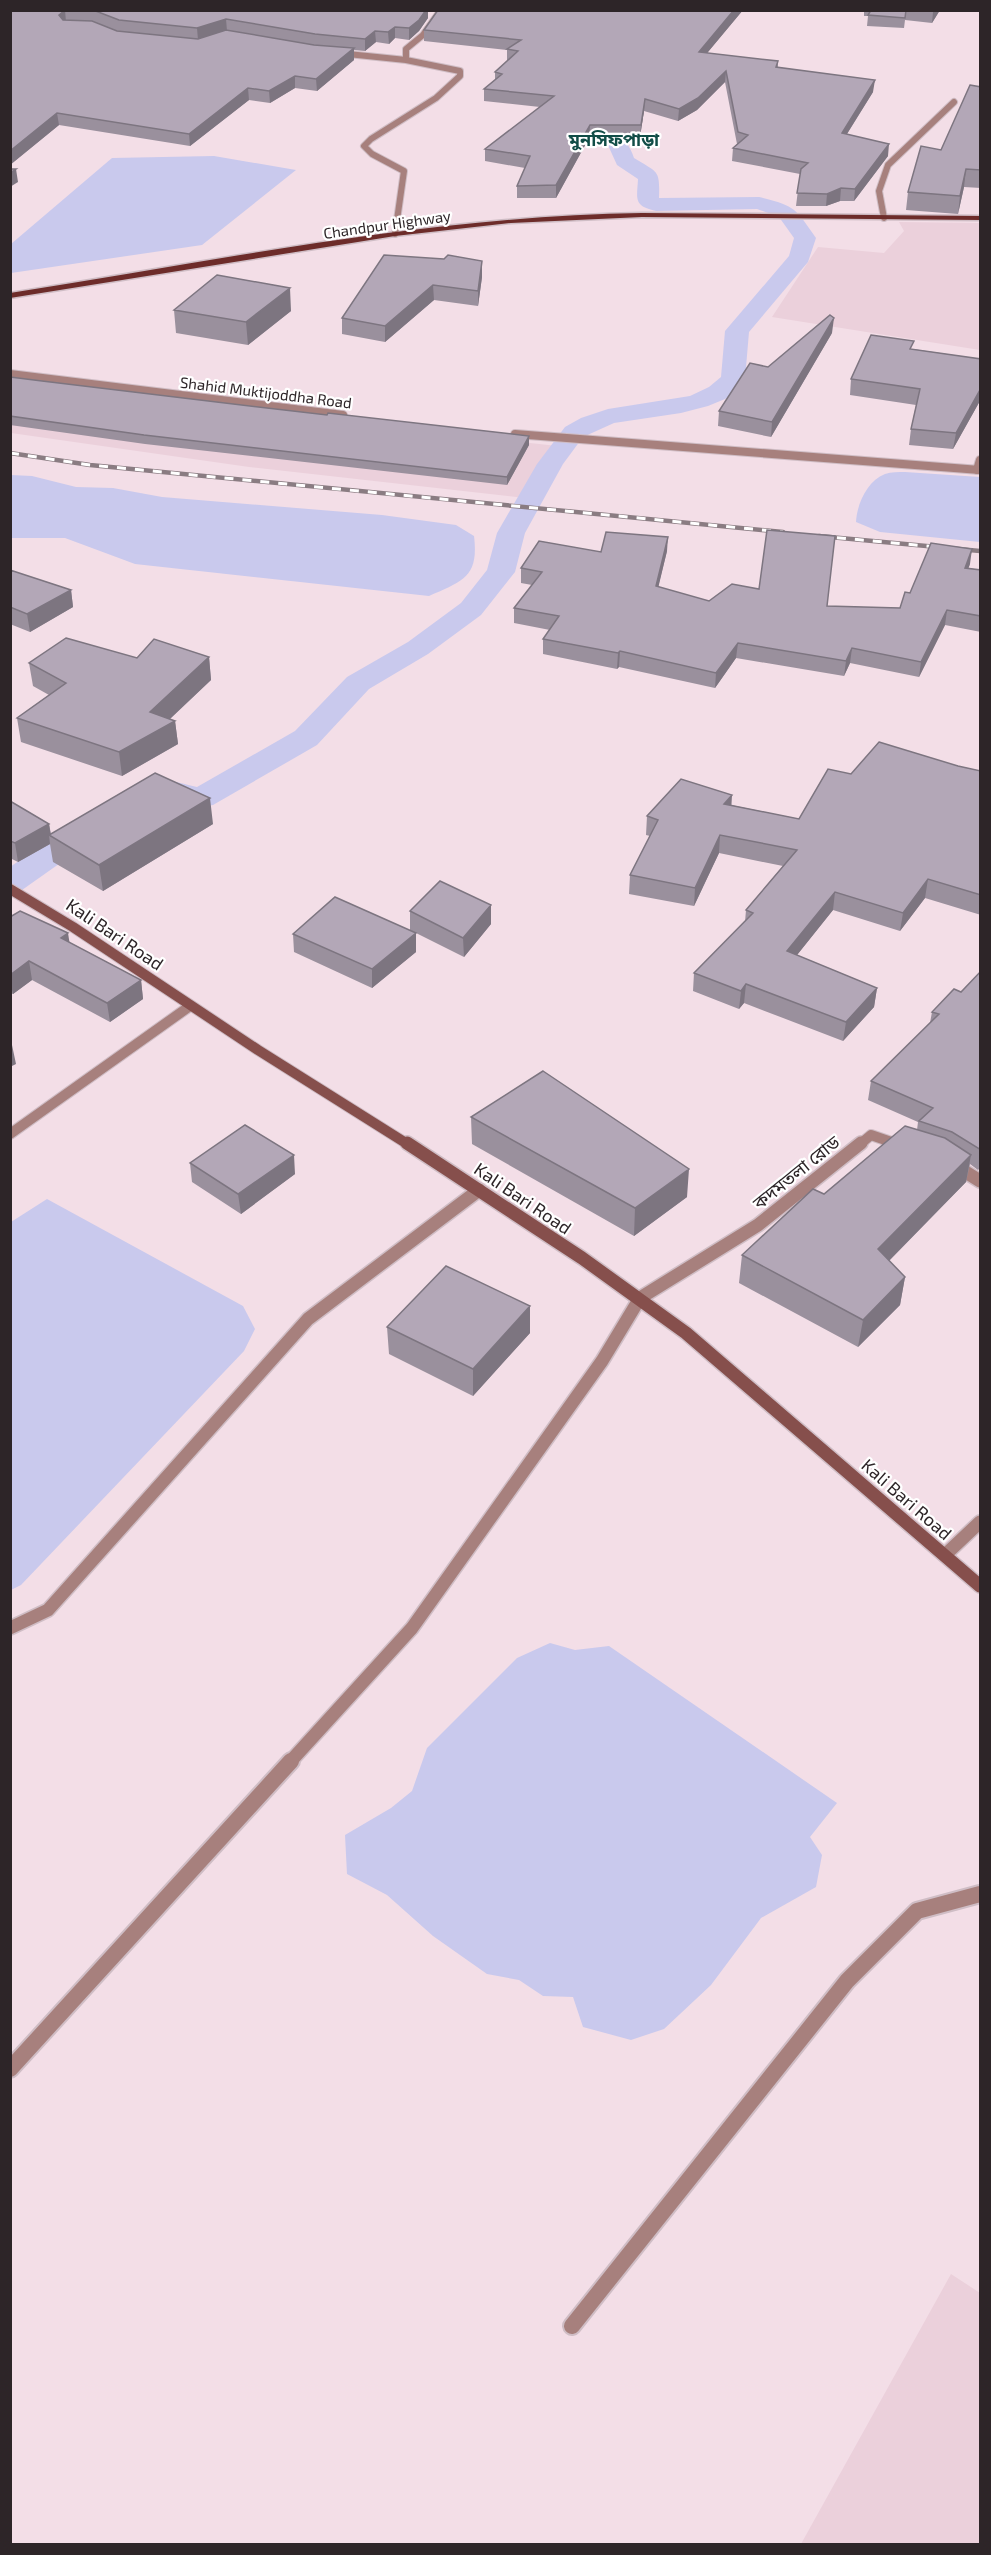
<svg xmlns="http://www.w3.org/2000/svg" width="991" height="2555" viewBox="0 0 991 2555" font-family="'Exo 2','Noto Sans Bengali',sans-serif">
<rect width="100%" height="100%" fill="#f3dee7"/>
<path fill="#ebd0db" d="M899 222 980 223V350L772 317 818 247 884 253 904 231Z
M11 381 311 418 557 446 525 498 249 467 11 433Z
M951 2274 980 2293V2544H801Z"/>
<path fill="#c9c9ed" d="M214 156 296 170 202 245 11 273V244L112 158Z
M905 472 980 477V542L880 532 856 522C857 504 867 481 885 474 891 472 899 472 905 472Z
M11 475 32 476 76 487 113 488 162 497 382 515 456 525 474 536C479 577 463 581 429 596L135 564 65 538H11Z
M47 1199 243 1306 255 1329 244 1351 21 1585 11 1590V1222Z
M550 1643 575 1650 609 1646 837 1803 810 1837 822 1855 816 1887 761 1918 711 1985 664 2029 631 2040 583 2027 573 1997 543 1996 519 1980 487 1974 433 1936 387 1895 347 1874 345 1835 391 1808 412 1791 427 1748 517 1658Z"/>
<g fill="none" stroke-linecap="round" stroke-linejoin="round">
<path fill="#c9c9ed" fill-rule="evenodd" d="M585 120C608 126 627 135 634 158 658 173 660 169 659 198L759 197C796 206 795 208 816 238L808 262 749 332 745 379 734 393 725 399 708 406 681 413 614 423 583 437 563 464 525 533 515 572 481 615 428 654 369 689 317 745 213 805C197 809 182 803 165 800 156 799 150 801 141 799L136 792C150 772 177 783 197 787L295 731 347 677 408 642 461 603 487 570 497 533 537 464 565 427 581 418 608 409 690 396 709 387 721 377 725 331 789 256 794 238 779 217 757 209 656 211C633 206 637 199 638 179L617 165 607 143 578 130 575 126 578 122Z
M96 813 107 816 112 823 107 830 22 890 10 893V867L85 816Z"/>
<g stroke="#cfbdc5" stroke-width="10">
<path id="service-far1" d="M977 470 980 460"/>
</g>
<g stroke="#cfbdc5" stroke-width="20">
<path id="service" d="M572 2326 847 1981 917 1911 980 1894"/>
</g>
<g stroke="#cfbdc5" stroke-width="8">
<path id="minor-far3" d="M338 53 406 60 460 71V76L436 98 371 139 364 146 372 154 404 171 395 234
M406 60V49L423 35 441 10
M884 218 879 191 888 165 954 102"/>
</g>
<g stroke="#cfbdc5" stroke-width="12">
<path id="minor-far2" d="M10 1134 190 1006
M859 1145 871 1135 900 1145"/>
</g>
<g stroke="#cfbdc5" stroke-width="16">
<path id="minor-far1" d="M896 1143 901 1145
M956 1166 980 1181
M945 1555 980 1522
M10 1628 48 1610 308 1319 479 1190
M290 1762 412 1628 602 1361 640 1298 758 1225 861 1143"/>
</g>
<g stroke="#cfbdc5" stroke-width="20">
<path id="minor" d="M10 2069 291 1761"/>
</g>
<g stroke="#cfbdc5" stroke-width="10">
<path id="tertiary" d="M10 374 343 415
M515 434 980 470"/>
</g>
<g stroke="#cfbdc5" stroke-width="12">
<path id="secondary-far1" d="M10 889 73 927 258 1050 409 1145"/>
</g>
<g stroke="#cfbdc5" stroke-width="16">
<path id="secondary" d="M407 1143 582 1258 686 1333 980 1586"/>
</g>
<g stroke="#cfbdc5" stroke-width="3">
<path id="primary" d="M642 213 980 216V220L642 217 511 223 395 236 10 298V293C220 260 430 216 642 213Z"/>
</g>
<use href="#service-far1" stroke="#a7807d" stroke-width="8"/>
<use href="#service" stroke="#a7807d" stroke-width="16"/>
<use href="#minor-far3" stroke="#a7807d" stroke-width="6"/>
<use href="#minor-far2" stroke="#a7807d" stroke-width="10"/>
<use href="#minor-far1" stroke="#a7807d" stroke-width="13"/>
<use href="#minor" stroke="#a7807d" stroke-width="16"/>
<use href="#tertiary" stroke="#a7807d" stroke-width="8"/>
<use href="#secondary-far1" stroke="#864f4c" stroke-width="10"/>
<use href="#secondary" stroke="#864f4c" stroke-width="13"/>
<use href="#primary" fill="#6d2c2a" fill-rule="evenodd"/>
<g stroke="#8a7c82" stroke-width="4.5">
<path id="rail" d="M10 453 90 465 783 532
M819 536 980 551"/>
</g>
<use href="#rail" stroke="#fff" stroke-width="3" stroke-dasharray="9" stroke-linecap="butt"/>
</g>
<path fill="#9a909d" d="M10 10H428V18L419 31 409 40 395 38 389 44 376 42 365 51 354 50V60L317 91 295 88 270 103 249 100 190 146 59 125 10 165Z
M438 10H743L707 53 778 61V67L873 92 847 134 888 156 854 201H840L826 206H796L800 174 732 161 733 148 737 144 725 82 697 110 678 121 644 111 640 137 589 138 556 198H517V186L525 168 485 161V149L540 107 484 101V89L495 80V72L507 61V50L424 41V30Z
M864 10H940L932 23 905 20 904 28 867 26 868 16H864Z
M981 87V188L964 187 958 214 906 210 908 192 941 150Z
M482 261V277L478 306 434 300 385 342 342 334V318Z
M174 310 291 311 248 345 176 333Z
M832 333 771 437 718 426 719 411 768 367Z
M913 349 981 359V399L953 449 909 445 911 429 916 405 850 395 851 379Z
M10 377 42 381 529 445 507 485 145 444 10 425Z
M667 551 658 587 709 601 827 606 900 608 910 593 970 564 968 568 981 570V632L945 625 919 677 850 663 844 676 736 658 715 688 619 667 617 669 543 654V639L550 630 514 623V608L532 585 521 583V568L601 552Z
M10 570 71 590 73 607 30 632 10 624Z
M209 657 211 680 170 719 175 721 178 744 122 776 21 742 17 718 49 695 33 686 29 663 137 658Z
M958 766 981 771V915L925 898 900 931 833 910 797 955 877 988 874 1007 843 1041 744 1003 739 1009 693 991 694 973 745 922 746 910 783 866 719 853 694 906 629 894 630 875 650 836 646 835 647 816 731 805 799 819 851 774Z
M10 801 49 824 51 834 213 824 103 891 53 862 50 844 18 862 10 858Z
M491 905V924L464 957 410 930V911Z
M10 917 69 942 141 980 143 999 110 1022 32 980 13 994 10 993Z
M416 933V952L372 988 294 952 293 934Z
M981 971V1167L978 1170 970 1164 966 1182 889 1261 905 1277 900 1305 858 1347 739 1283 742 1255 824 1194 917 1130 918 1122 868 1100 871 1081 930 1023 932 1012 961 992Z
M471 1117 687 1197 634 1236 472 1144Z
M190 1163 295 1174 241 1214 192 1182Z
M387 1327 530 1333 473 1396 389 1354Z"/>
<path fill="#7d7580" d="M65 10 66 22 61 26 59 15Z
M426 10H428V18L419 31 409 40V28Z
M734 10H743L698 64 699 52Z
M934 10H940L932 23 933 12Z
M226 19 227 31 198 40 197 28Z
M395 27V38L389 44 388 32Z
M375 31 376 42 365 51V39Z
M354 48V60L317 91 316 79Z
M726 71 725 82 697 110 678 121 679 109Z
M295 76V88L270 103 269 91Z
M875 80 873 92 840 145 842 133Z
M248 88 249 100 190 146 189 134Z
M645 99 644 111 640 137 641 125Z
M57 113 59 125 10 165V151Z
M590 125 589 138 556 198V185Z
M889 144 888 156 854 201 855 189Z
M16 169 18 182 10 187V173Z
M966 169 964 187 958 214 960 196Z
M841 188 840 201 826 206 827 194Z
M482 261V277L478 306V291Z
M433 285 434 300 385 342V326Z
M290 288 291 311 248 345 246 322Z
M834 318 832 333 771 437 772 422Z
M981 388V399L953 449 956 433Z
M529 436V445L507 485V477Z
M668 537 667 551 655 601 656 586Z
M972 549 970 564 963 583 965 568Z
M71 590 73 607 30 632 27 614Z
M947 610 945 625 919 677 921 662Z
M738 643 736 658 715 688 716 673Z
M852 648 850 663 844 676 846 661Z
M620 651 619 667 617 669 618 653Z
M209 657 211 680 157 731 175 721 178 744 122 776 119 752 150 712Z
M732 795 731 813 724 804Z
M210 798 213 824 103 891 99 865Z
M49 824 51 837 49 835 50 844 18 862 15 843Z
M720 835 719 853 694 906 695 888Z
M928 879 925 898 900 931 903 913Z
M835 892 833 910 785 970 787 951Z
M491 905V924L464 957 463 938Z
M68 933 71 952 61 938Z
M416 933V952L372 988V969Z
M29 961 32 980 13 994 10 981V975Z
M141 980 143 999 110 1022 107 1003Z
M746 984 744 1003 739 1009 741 991Z
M877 988 874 1007 843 1041 846 1022Z
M12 1045 16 1064 10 1067V1046Z
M294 1155 295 1174 241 1214 238 1194Z
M971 1155 966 1182 873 1277 878 1249Z
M689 1169 687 1197 634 1236 635 1208Z
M905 1277 900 1305 858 1347 863 1320Z
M530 1306V1333L473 1396V1369Z"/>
<path fill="#b3a7b7" stroke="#7d7580" stroke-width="1.5" d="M10 10H65L59 15 63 20 92 21 117 31 198 39 226 30 314 45 354 48 316 79 295 76 269 91 248 88 189 134 57 113 10 151Z
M93 10H426L419 20 409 28 395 27 388 32 375 31 365 39 315 34 226 19 197 28 119 20Z
M438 10H734L699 52 778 61 776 67 875 80 842 133 889 144 855 189 841 188 827 194 797 193 801 169 808 163 733 148 748 135 738 132 726 71 698 98 679 109 645 99 641 125H590L556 185 517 186 530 156 485 149 554 96 484 89 502 74 495 72 518 51 507 49 521 40 424 30Z
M871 10H906L905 18 868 15Z
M970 85 981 87V170L966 169 960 196 908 192 921 146 941 150Z
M10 169H16L10 173Z
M384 255 444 259 448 255 482 261 478 291 433 285 385 326 342 318Z
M217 275 290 288 246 322 174 310Z
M830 315 834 318 772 422 719 411 750 363 768 367Z
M871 335 914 341 910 349 981 359V388L956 433 911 429 920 389 851 379Z
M10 377 42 381 267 408 327 415 328 413 529 436 507 477 144 435 10 416Z
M767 530 835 536 827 606 900 608 905 592 910 593 931 543 972 549 965 568 981 570V616L947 610 921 662 852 648 846 661 738 643 716 673 620 651 618 653 543 639 559 616 514 608 542 572 521 568 539 541 601 552 606 532 668 537 656 586 709 601 732 584 759 589Z
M10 570 71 590 27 614 10 607Z
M66 638 137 658 154 639 209 657 150 712 175 721 119 752 17 718 66 683 29 663Z
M879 742 958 766 981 771V895L928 879 903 913 835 892 787 951 877 988 846 1022 746 984 741 991 694 973 753 913 746 910 797 850 720 835 695 888 630 875 658 820 647 816 681 779 732 795 724 804 799 819 828 769 851 774Z
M155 773 210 798 99 865 49 835Z
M10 801 49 824 15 843 10 841Z
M440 881 491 905 463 938 410 911Z
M335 897 416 933 372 969 293 934Z
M20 911 68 933 61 938 141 980 107 1003 29 961 10 975V917Z
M981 971V1150L952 1132 919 1121 933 1108 871 1081 939 1014 932 1012 954 989 961 992Z
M543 1071 689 1169 635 1208 471 1117Z
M245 1125 294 1155 238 1194 190 1163Z
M905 1126 945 1138 971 1155 878 1249 905 1277 863 1320 742 1255 813 1189 824 1194Z
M446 1266 530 1306 473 1369 387 1327Z"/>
<g text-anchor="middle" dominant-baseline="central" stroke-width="4.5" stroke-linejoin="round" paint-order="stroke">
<g font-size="15" fill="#2d2528" stroke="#fff">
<text transform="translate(387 224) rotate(-8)">Chandpur Highway</text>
<text transform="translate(266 392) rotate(7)">Shahid Muktijoddha Road</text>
</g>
<g font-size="18" font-weight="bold" fill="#114d47" stroke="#fff">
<text x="614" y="139">মুনসিফপাড়া</text>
</g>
<g font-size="18" fill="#2d2528" stroke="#fff">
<text transform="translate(115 934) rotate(34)">Kali Bari Road</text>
<text transform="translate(796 1172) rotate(-39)">কদমতলা রোড</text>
<text transform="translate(523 1198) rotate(34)">Kali Bari Road</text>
<text transform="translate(907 1499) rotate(41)">Kali Bari Road</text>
</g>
</g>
<rect width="991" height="2555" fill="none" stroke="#2d2528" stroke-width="24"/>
</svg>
